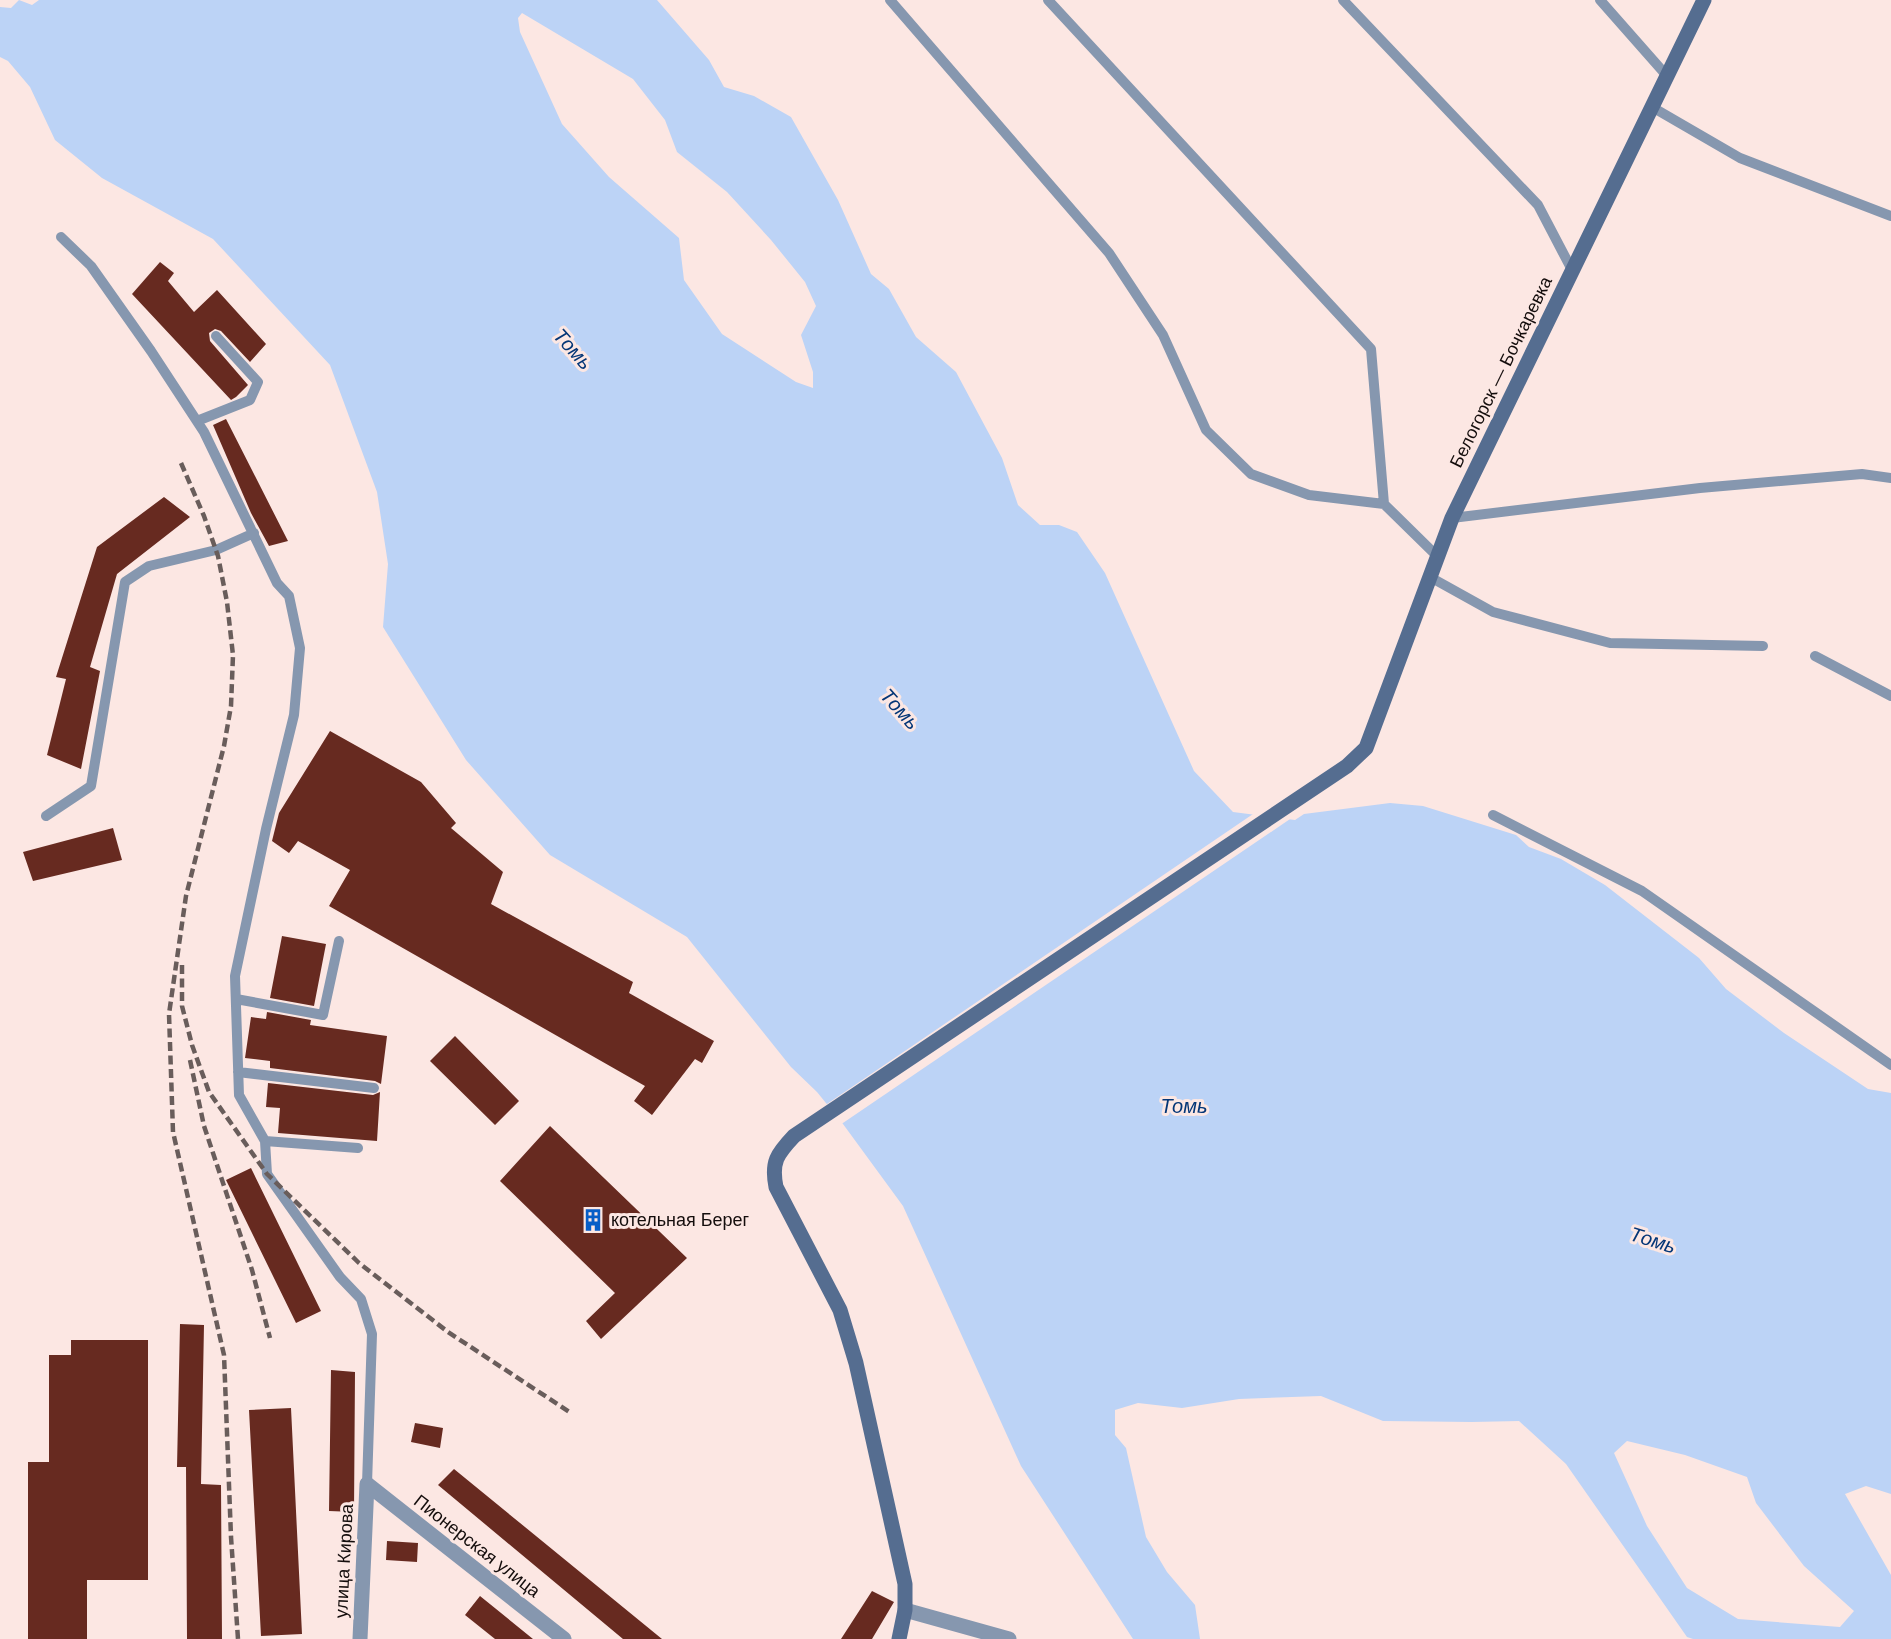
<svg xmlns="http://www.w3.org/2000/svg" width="1891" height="1639" viewBox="0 0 1891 1639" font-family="Helvetica,sans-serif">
<rect width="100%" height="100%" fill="#fce7e3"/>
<path fill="#bcd3f6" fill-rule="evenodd" d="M19 0 32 5 39 0H657L709 60 724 87 754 96 791 117 838 200 871 274 889 289 916 337 956 372 1002 458 1018 505 1040 525H1059L1077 532 1105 573 1194 771 1233 812 1295 820 1304 814 1390 803 1423 806 1516 835 1529 847 1561 859 1605 885 1699 958 1726 989 1784 1033 1868 1089 1891 1093V1494L1866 1486 1845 1494 1891 1575V1639H1693L1687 1637 1566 1464 1519 1421 1472 1422 1383 1421 1321 1396 1239 1399 1182 1408 1138 1403 1115 1410V1435L1126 1448 1146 1537 1167 1572 1195 1605 1200 1639H1133L1021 1466 903 1206 843 1124 817 1092 791 1067 687 937 550 855 466 760 383 627 388 564 377 492 330 365 213 239 102 178 55 140 30 87 8 61 0 57V7L11 8ZM522 13 633 79 665 120 677 152 727 192 771 240 805 282 816 306 801 335 813 372V388L796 382 722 334 684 280 679 238 609 177 562 124 520 32 518 18ZM1627 1441 1685 1455 1747 1477 1756 1503 1804 1566 1854 1611 1840 1627 1738 1619 1687 1588 1647 1526 1614 1453Z"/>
<path fill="#fce7e3" d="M1256 812 1293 817 840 1125 824 1106Z"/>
<path fill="#672a20" d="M160 262 174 273 168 281 194 312 217 290 266 344 250 362 221 331 215 329 209 333 210 341 248 385 236 397 231 400 132 294Z
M226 419 288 541 269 546 251 513 213 425Z
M164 497 190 517 117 574 90 667 100 671 81 769 47 755 66 679 56 677 97 547Z
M330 731 421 782 456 823 451 828 503 872 491 904 633 982 629 993 714 1041 702 1063 695 1059 652 1115 634 1101 645 1086 329 906 350 870 298 841 289 853 272 841 279 813Z
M113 828 122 860 33 881 23 852Z
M282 936 326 944 314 1006 270 998Z
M267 1012 311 1020 310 1025 387 1036 381 1084 375 1081 270 1068V1061L245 1058 251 1017 266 1019Z
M455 1036 519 1101 495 1125 430 1061Z
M268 1083 373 1095 380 1092 377 1141 278 1133 280 1108 266 1107Z
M550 1126 687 1258 601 1339 586 1321 615 1293 500 1181Z
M251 1168 321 1311 296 1323 226 1180Z
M180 1324 204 1325 201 1484 221 1485 222 1639H187L186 1467H177Z
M71 1340H148V1580H87V1639H28V1462H49V1355H71Z
M331 1370 355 1372 354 1512 329 1511Z
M291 1408 302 1634 261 1636 249 1410Z
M415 1423 443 1428 440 1448 411 1442Z
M454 1469 662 1639H623L438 1485Z
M387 1541 418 1543 417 1562 386 1560Z
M872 1591 894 1602 872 1639H841Z
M480 1596 533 1639H495L465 1615Z"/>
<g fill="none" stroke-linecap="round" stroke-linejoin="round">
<path stroke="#8697af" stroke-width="10" d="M890 0 1109 253 1163 335 1206 430 1251 474 1309 495 1384 504
M1048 0 1371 349 1384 504 1437 556
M1343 0 1538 205 1572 270
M1600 0 1667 76
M1652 107 1740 158 1891 216
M61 237 91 266 151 351 204 432 277 583 289 596 300 648 294 715 266 829 235 976 239 1095 265 1141 267 1174 340 1277 361 1299 372 1334 367 1484
M197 421 250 400 258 382 216 336
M1452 518 1700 488 1862 474 1891 478
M1430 577 1493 612 1610 643 1763 646
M1815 656 1891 696
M1493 815 1642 891 1891 1065
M46 816 91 786 125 582 149 566 216 550 254 533
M236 999 323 1015 339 941
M238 1072 374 1088
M265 1141 358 1148"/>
<path stroke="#8697af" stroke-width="15" d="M367 1484 564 1639
M905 1610 1009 1639
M360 1639 367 1484"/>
<path stroke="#556d90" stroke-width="15" d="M899 1639 905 1610V1584L856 1363 840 1310 776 1187C771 1162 777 1154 794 1136L1347 766 1366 748 1452 518 1704 0"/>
<path stroke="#695d5b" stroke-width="4.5" stroke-dasharray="9 4.5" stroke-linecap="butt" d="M181 463 204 516 218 556 227 602 233 655 231 706 224 746 186 896 169 1014 173 1132 224 1355 231 1537 238 1639
M182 965V1006L192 1045 209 1092 267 1174 359 1263 448 1332 571 1413
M190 1060 204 1126 252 1270 270 1338"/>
</g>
<defs>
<g id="building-bare" transform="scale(1.8)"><path d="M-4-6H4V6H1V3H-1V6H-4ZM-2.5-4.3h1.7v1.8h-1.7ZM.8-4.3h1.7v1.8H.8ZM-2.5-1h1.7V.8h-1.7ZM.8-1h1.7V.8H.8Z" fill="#075ec7" stroke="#fce7e3" stroke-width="2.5" paint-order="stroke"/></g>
</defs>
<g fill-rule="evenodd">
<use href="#building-bare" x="593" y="1220"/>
</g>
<g text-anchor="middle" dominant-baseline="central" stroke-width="6" stroke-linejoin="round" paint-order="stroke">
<g font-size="18" fill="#140d0c" stroke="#fce7e3">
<text transform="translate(1501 372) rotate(-64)">Белогорск — Бочкаревка</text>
<text transform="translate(477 1546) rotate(38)">Пионерская улица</text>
<text transform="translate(344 1561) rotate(-87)">улица Кирова</text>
</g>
<g font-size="18" fill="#140d0c" stroke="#fce7e3" text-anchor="start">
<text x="611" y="1220">котельная Берег</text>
</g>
<g font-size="20" font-style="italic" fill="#043677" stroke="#fce7e3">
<text transform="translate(573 349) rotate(48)">Томь</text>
<text transform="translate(900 709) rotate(48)">Томь</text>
<text x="1184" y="1106">Томь</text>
<text transform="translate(1653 1240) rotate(17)">Томь</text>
</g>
</g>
</svg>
